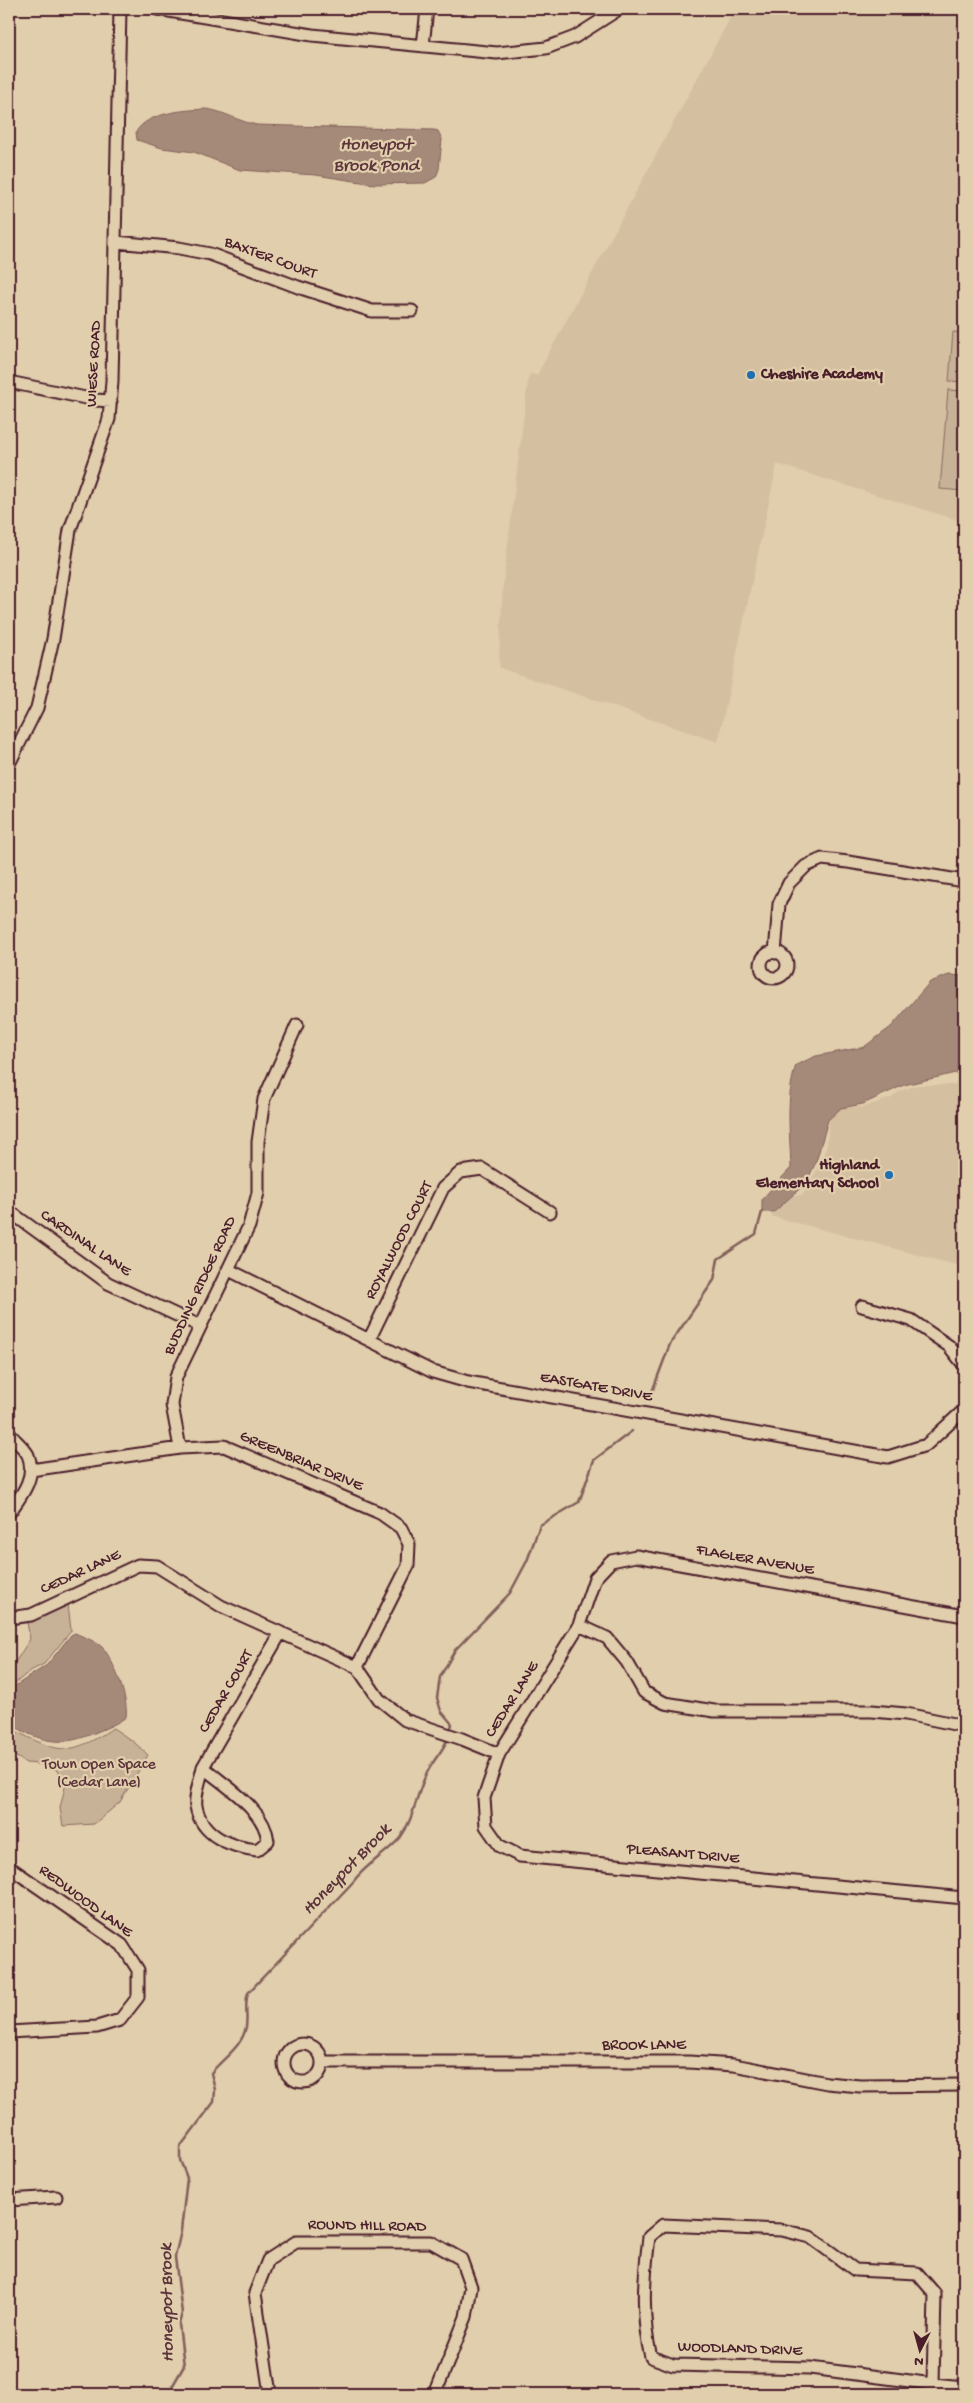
<svg xmlns="http://www.w3.org/2000/svg" width="973" height="2403" viewBox="0 0 973 2403" font-family="'Gochi Hand',sans-serif">
<rect width="100%" height="100%" fill="#e1ceac"/>
<filter id="ink" filterUnits="userSpaceOnUse"><feTurbulence type="fractalNoise" baseFrequency=".02" numOctaves="2"/><feDisplacementMap in="SourceGraphic" scale="10" xChannelSelector="R" yChannelSelector="G"/><feConvolveMatrix kernelMatrix="1 2 1 2 8 2 1 2 1" color-interpolation-filters="sRGB"/></filter>
<g filter="url(#ink)">
<path fill="#d4bfa1" d="M735 9H964V522L777 464 718 742 500 668 499 662 503 585 529 374 537 375Z
M964 1080V1267L771 1216 789 1193 797 1196 803 1194 820 1165 827 1145 829 1121 825 1108 864 1107 891 1098 900 1091 917 1085H952Z"/>
<path fill="#c8b297" stroke="#896861" d="M953 332 964 333V382L949 381Z
M948 390 964 391V491L940 489Z
M68 1603 71 1631 44 1664 30 1671 9 1688V1672L30 1639 27 1622Z
M9 1728C57 1751 65 1760 113 1728L135 1743 148 1755 120 1802 94 1824 63 1826 60 1808 67 1779 50 1765 26 1763 9 1752Z"/>
<path fill="#a68a79" stroke="#815f5a" d="M206 109C224 111 239 122 257 125L434 130 438 131 442 139 439 169 436 177 425 183 374 184 316 175 240 170 194 152 162 148 137 140 136 132C147 112 186 110 206 109Z
M949 975 964 976V1071L904 1085 863 1104 841 1108 828 1120 816 1162 806 1183 774 1212H762V1199L791 1168C790 1133 785 1099 796 1065L816 1056 864 1047 891 1027 930 982Z
M75 1633C84 1637 96 1641 103 1648 114 1661 129 1700 126 1717 118 1723 109 1727 99 1731 62 1748 42 1743 9 1723V1690L47 1665 71 1635Z"/>
<g fill="none" stroke-linecap="round" stroke-linejoin="round">
<path stroke="#815f5a" stroke-width="2.5" d="M649 1400 670 1344 714 1280 718 1259 756 1234 762 1212
M450 1730 452 1724 441 1711 437 1698 440 1677 455 1650 510 1593 527 1561 540 1525 579 1502 594 1460 632 1431
M174 2394 173 2385 184 2366 179 2324 182 2313 175 2257 181 2231 187 2178 180 2160V2147L214 2102 215 2090 211 2073C223 2058 242 2047 246 2027 248 2015 244 2005 248 1993L353 1882C366 1864 385 1855 400 1838 415 1818 416 1792 428 1771 434 1759 443 1751 448 1738"/>
<g stroke="#4a1f2b" stroke-width="15">
<path id="minor" d="M157 9 312 35 497 53 546 48 575 37 619 9
M423 46 427 9
M116 242 179 248 210 254 298 287 372 311H412
M9 382 95 400 111 401
M9 764 37 708 53 639 70 530 109 419 112 381 120 9
M761 965a13 13 0 1 1 26 0a13 13 0 1 1-26 0Z
M775 953 779 904 789 883 806 866 822 859 848 862 964 881
M9 1211 108 1283 200 1326
M229 1270 433 1372 468 1382 888 1457 926 1445 964 1410
M862 1306 911 1320 949 1346 964 1365
M369 1340 443 1188 461 1172 482 1169 550 1212
M9 1433C14 1440 24 1447 28 1455 37 1477 21 1496 9 1513
M180 1448 172 1405 176 1377 249 1226 258 1193V1142L264 1099 297 1025
M31 1470 180 1448 224 1446 380 1513 401 1528 409 1544 408 1566 357 1667
M9 1618 31 1615 138 1565 157 1566 221 1606 357 1667 379 1699 405 1720 462 1739 499 1754
M579 1625 595 1578 611 1561 636 1556 964 1616
M964 1726 906 1714 872 1711H714L665 1703 644 1692 627 1662 607 1638 579 1625 499 1754 484 1798 486 1826 500 1846 520 1856 964 1898
M203 1767C226 1787 265 1809 268 1841L257 1850C231 1847 201 1836 196 1806 194 1795 201 1778 203 1767Z
M203 1767 280 1634
M9 1867 122 1945 138 1970V1997L120 2020 97 2027 9 2032
M284 2063a19 19 0 1 1 38 0a19 19 0 1 1-38 0Z
M322 2062H689L734 2065 827 2083 860 2086 964 2085
M9 2200 56 2197
M663 2225 782 2230 810 2237 855 2270 917 2273 935 2294 933 2384 810 2368 673 2365 651 2357C641 2318 644 2277 649 2237Z
M933 2384 964 2387
M270 2394 255 2293 268 2260 296 2242H431L461 2259 471 2287 466 2317 435 2394"/>
</g>
<use href="#minor" stroke="#e1ceac" stroke-width="11"/>
</g>
</g>
<g fill="#1f6fb2" stroke="#e1ceac" stroke-width="2">
<circle cx="751" cy="375" r="5"/>
<circle cx="889" cy="1175" r="5"/>
</g>
<g text-anchor="middle" dominant-baseline="central" stroke-width="4.5" stroke-linejoin="round" paint-order="stroke">
<g font-size="16" fill="#4a1f2b" stroke="#e1ceac">
<text transform="translate(270 259) rotate(20)">BAXTER COURT</text>
<text transform="translate(95 364) rotate(-87)">WIESE ROAD</text>
<text transform="translate(400 1241) rotate(-63)">ROYALWOOD COURT</text>
<text transform="translate(85 1244) rotate(34)">CARDINAL LANE</text>
<text transform="translate(201 1286) rotate(-65)">BUDDING RIDGE ROAD</text>
<text transform="translate(596 1388) rotate(10)">EASTGATE DRIVE</text>
<text transform="translate(301 1462) rotate(23)">GREENBRIAR DRIVE</text>
<text transform="translate(755 1561) rotate(10)">FLAGLER AVENUE</text>
<text transform="translate(81 1573) rotate(-25)">CEDAR LANE</text>
<text transform="translate(227 1692) rotate(-60)">CEDAR COURT</text>
<text transform="translate(513 1700) rotate(-58)">CEDAR LANE</text>
<text transform="translate(683 1855) rotate(5)">PLEASANT DRIVE</text>
<text transform="translate(85 1902) rotate(36)">REDWOOD LANE</text>
<text x="644" y="2046">BROOK LANE</text>
<text transform="translate(367 2227) rotate(1)">ROUND HILL ROAD</text>
<text transform="translate(740 2350) rotate(2)">WOODLAND DRIVE</text>
</g>
<g font-size="16" font-weight="bold" fill="#4a1f2b" stroke="#e1ceac" text-anchor="start">
<text x="761" y="375">Cheshire Academy</text>
<text x="879" y="1166" text-anchor="end">Highland<tspan x="879" dy="18">Elementary School</tspan></text>
</g>
<g font-size="16" fill="#5d353b" stroke="#e1ceac">
<text x="99" y="1765">Town Open Space<tspan x="99" dy="18">(Cedar Lane)</tspan></text>
</g>
<g font-size="18" font-style="italic" fill="#5c343b" stroke="#e1ceac">
<text x="376" y="145">Honeypot<tspan x="376" dy="21">Brook Pond</tspan></text>
<text transform="translate(347 1870) rotate(-46)">Honeypot Brook</text>
<text transform="translate(168 2303) rotate(-91)">Honeypot Brook</text>
</g>
</g>
<rect width="973" height="2403" fill="none" stroke="#e1ceac" stroke-width="30"/>
<rect x="15" y="15" width="943" height="2373" fill="none" stroke="#4a1f2b" stroke-width="2" filter="url(#ink)"/>
<g transform="translate(920 2350) rotate(186)" stroke="#e1ceac" stroke-width="4" paint-order="stroke">
<path d="M0-4L9 19L0 12L-9 19Z" fill="#4a1f2b"/>
<text y="-8" font-size="14" font-weight="bold" text-anchor="middle" fill="#4a1f2b">N</text>
</g>
</svg>
